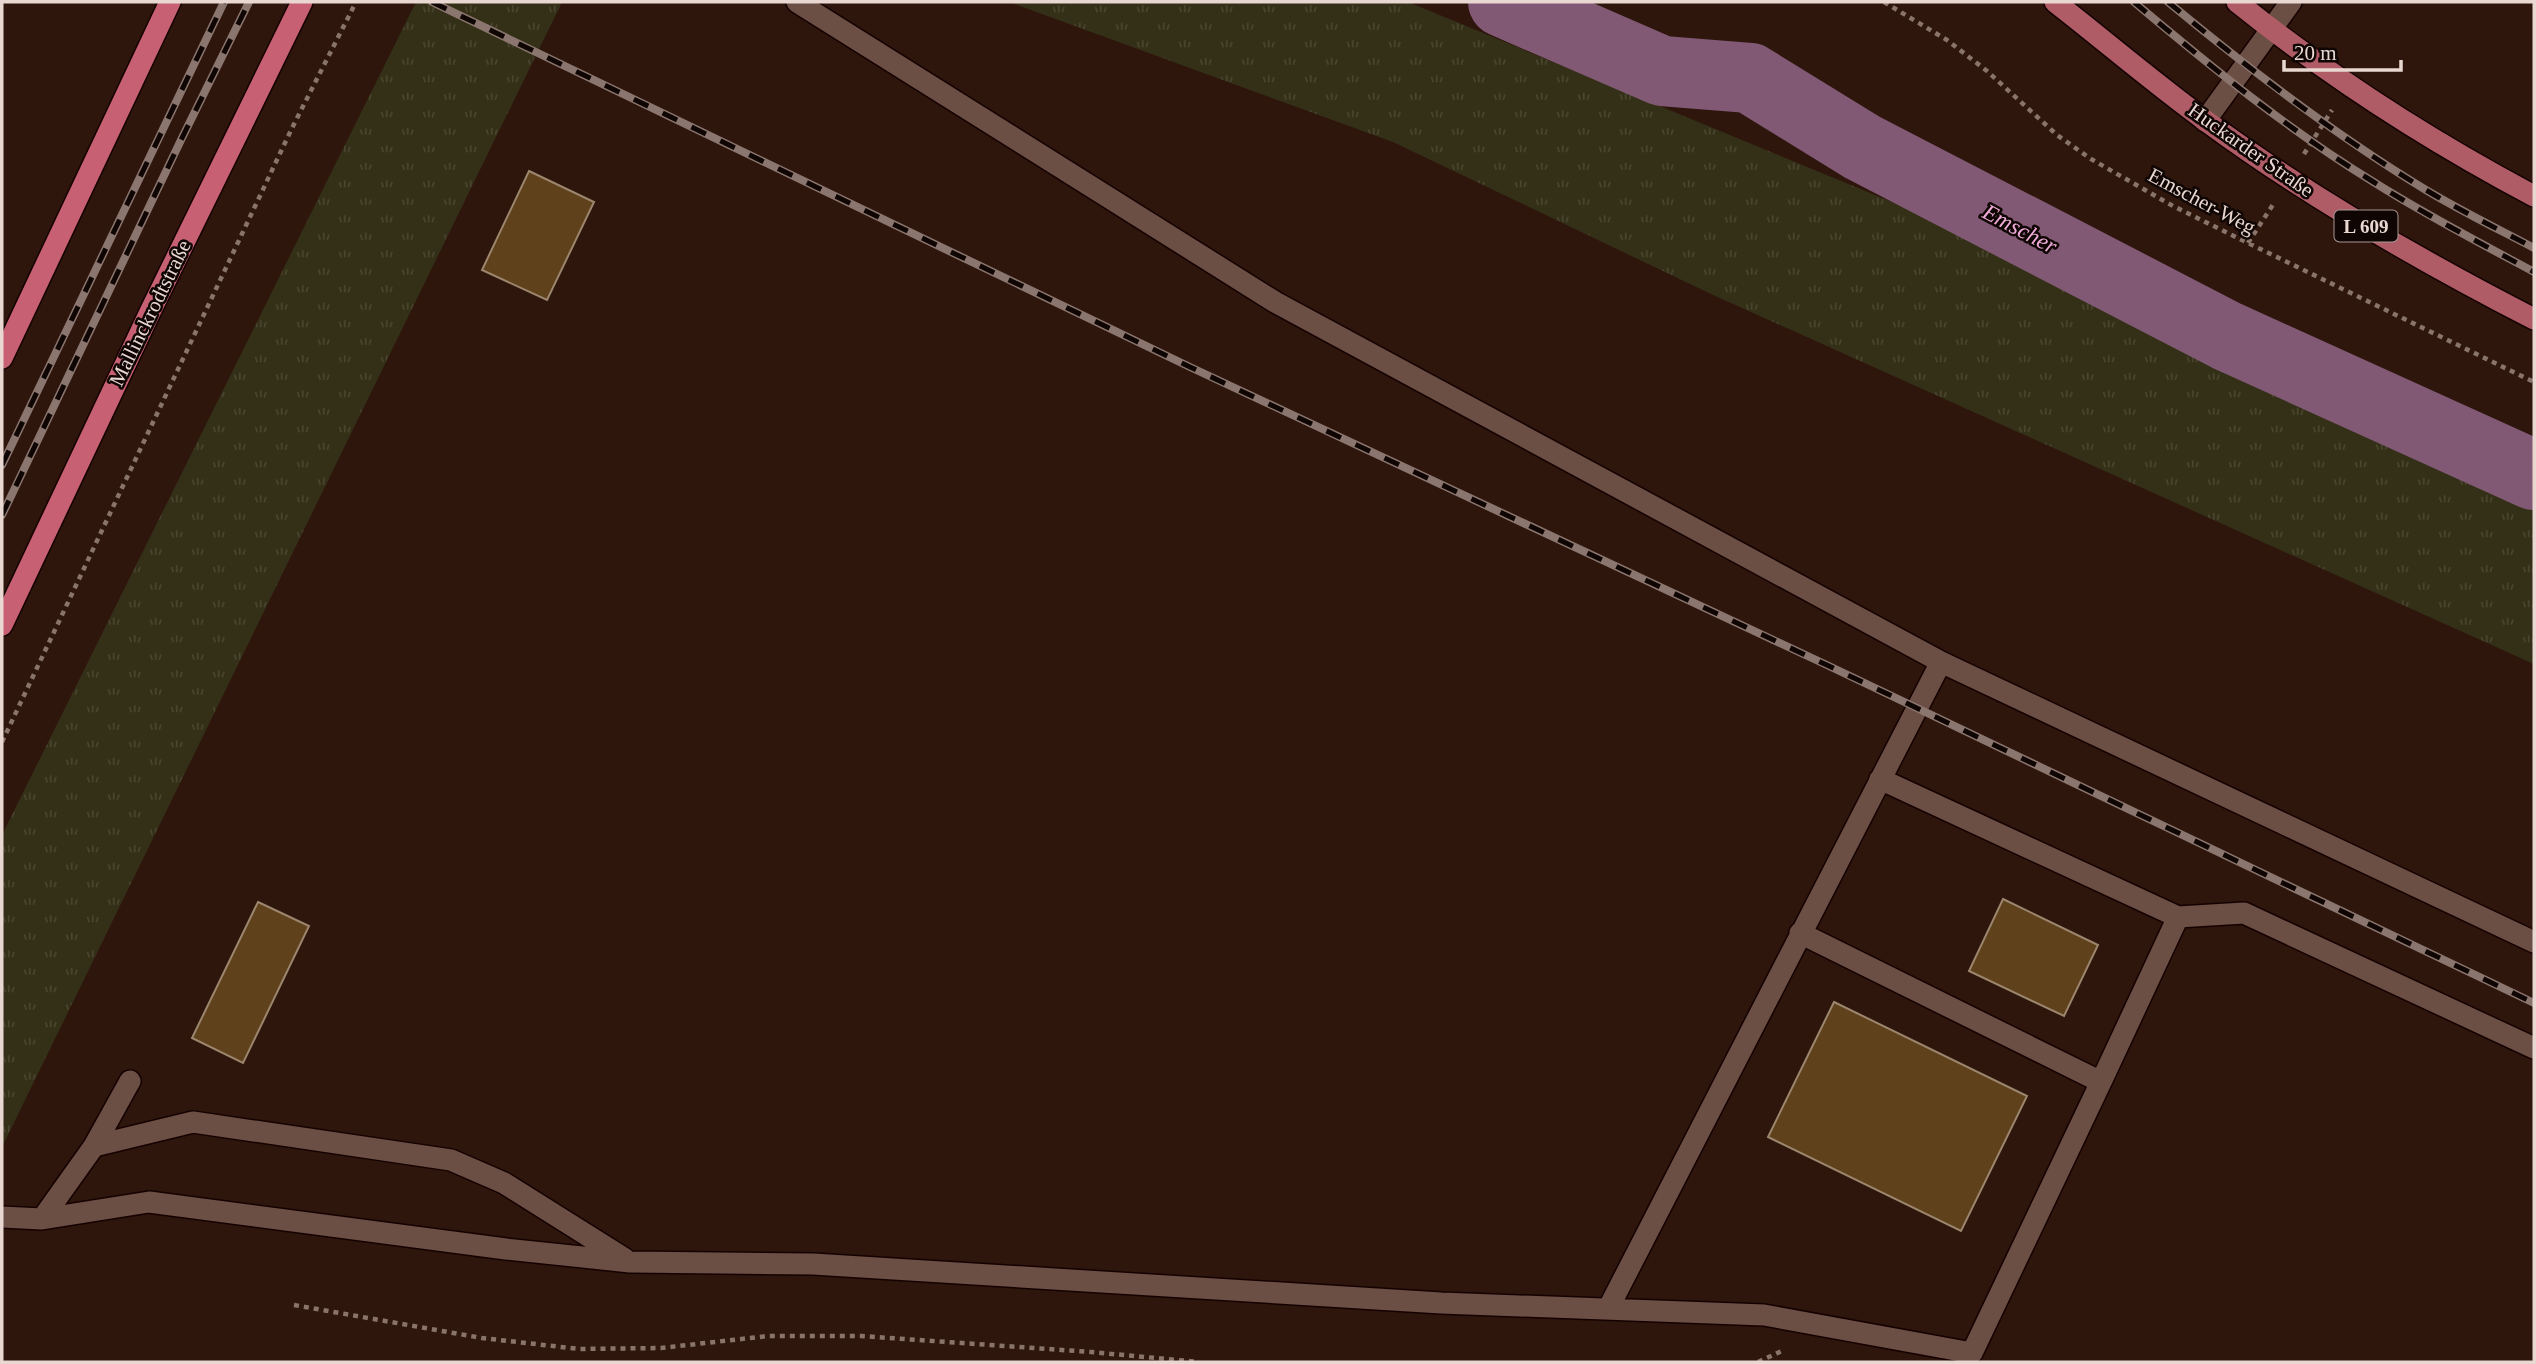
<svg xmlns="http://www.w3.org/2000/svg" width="2536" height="1364" viewBox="0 0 2536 1364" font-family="'Times New Roman',serif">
<defs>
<pattern id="grass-tufts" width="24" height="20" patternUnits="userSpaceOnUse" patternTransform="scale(1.75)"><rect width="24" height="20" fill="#343017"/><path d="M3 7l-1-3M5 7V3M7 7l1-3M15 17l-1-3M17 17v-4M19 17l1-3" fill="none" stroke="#48442d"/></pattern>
</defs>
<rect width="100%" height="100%" fill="#2e160d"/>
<path fill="url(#grass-tufts)" d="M416 2H562L2 1147V835Z
M1009 2H1408L1904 207 2534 506V664L1711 294 1393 142Z"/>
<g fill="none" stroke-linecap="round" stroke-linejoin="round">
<path stroke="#815975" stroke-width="70" d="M1503 2 1662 71 1750 78 1862 147 2227 336 2534 475"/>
</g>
<path fill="#5f411b" stroke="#9c866e" stroke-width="2" d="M529 171 594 202 547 300 482 270Z
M2003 899 2098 945 2064 1016 1969 971Z
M258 902 309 926 243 1063 192 1038Z
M1834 1002 2027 1096 1961 1231 1768 1137Z"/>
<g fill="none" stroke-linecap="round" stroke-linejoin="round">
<g stroke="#150200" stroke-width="24">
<path id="service" d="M797 2 1275 302 1941 662
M2178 917 2244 913 2534 1048
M1800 933 2101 1082 2178 917 1880 779
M94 1146 193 1122 451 1160 504 1183 625 1259
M2 1217 42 1219 149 1202 506 1249 630 1262 813 1264 1441 1303 1764 1315 1972 1353 2101 1082
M42 1219 94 1146 130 1081
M1608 1309 1941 662 2534 942"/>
</g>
<g stroke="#150200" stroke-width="24">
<path id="minor" d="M2205 121 2291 2"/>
</g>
<g stroke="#150200" stroke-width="24">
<path id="primary" d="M2055 2C2105 41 2154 83 2206 121 2309 197 2421 261 2534 319
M2237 2C2329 76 2430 141 2534 196"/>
</g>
<g stroke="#150200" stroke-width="24">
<path id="trunk" d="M2 358 170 2
M2 625 150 312 302 2"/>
</g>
<path stroke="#89746c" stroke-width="4.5" stroke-dasharray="5 5" stroke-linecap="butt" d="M1884 2 1947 40 1987 71 2057 135 2091 159 2173 206 2248 243 2534 382
M2304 154 2332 110
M2248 243 2274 203
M2 742 292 128 356 2
M294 1305 482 1338 579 1349 661 1348 768 1336H861L1091 1352 1199 1362
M1758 1362 1784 1350"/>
<use href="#service" stroke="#6b4e44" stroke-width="21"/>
<use href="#minor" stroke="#6b4e44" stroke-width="21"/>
<use href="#primary" stroke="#af5c67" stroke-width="21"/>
<use href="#trunk" stroke="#c66072" stroke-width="21"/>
<g stroke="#8b766f" stroke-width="8">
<path id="rail" d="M432 2 1190 367 1829 666 2534 1003
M2134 2C2210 66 2287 129 2372 181 2424 214 2480 243 2534 272
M2168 2C2250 70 2335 135 2426 190 2461 211 2498 229 2534 248
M2 465 224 2
M2 515 181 140 249 2"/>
</g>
<use href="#rail" stroke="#0f0503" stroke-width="5" stroke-dasharray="16" stroke-linecap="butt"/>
</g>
<g text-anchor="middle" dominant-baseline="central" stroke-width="5" stroke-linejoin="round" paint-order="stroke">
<rect fill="#0f0503" stroke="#a89893" stroke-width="2" x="2334.5" y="210.5" width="63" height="31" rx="5"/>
<g font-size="19" font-weight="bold" fill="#e9d7d1">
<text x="2366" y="226">L 609</text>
</g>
<g font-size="21" fill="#e9d7d1" stroke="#0f0503">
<text transform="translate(2251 150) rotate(35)">Huckarder Straße</text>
<text transform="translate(2202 201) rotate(28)">Emscher-Weg</text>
<text transform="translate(150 313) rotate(-64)">Mallinckrodtstraße</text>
</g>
<g font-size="23" font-style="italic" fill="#eeabd9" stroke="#0f0503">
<text transform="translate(2020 229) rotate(28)">Emscher</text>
</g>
</g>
<rect width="2536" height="1364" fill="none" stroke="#e9d7d1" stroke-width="7"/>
<path d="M2284 60v10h117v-10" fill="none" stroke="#e9d7d1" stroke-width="3.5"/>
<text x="2294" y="60" font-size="21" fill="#e9d7d1" stroke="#0f0503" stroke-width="5" paint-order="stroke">20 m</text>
</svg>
